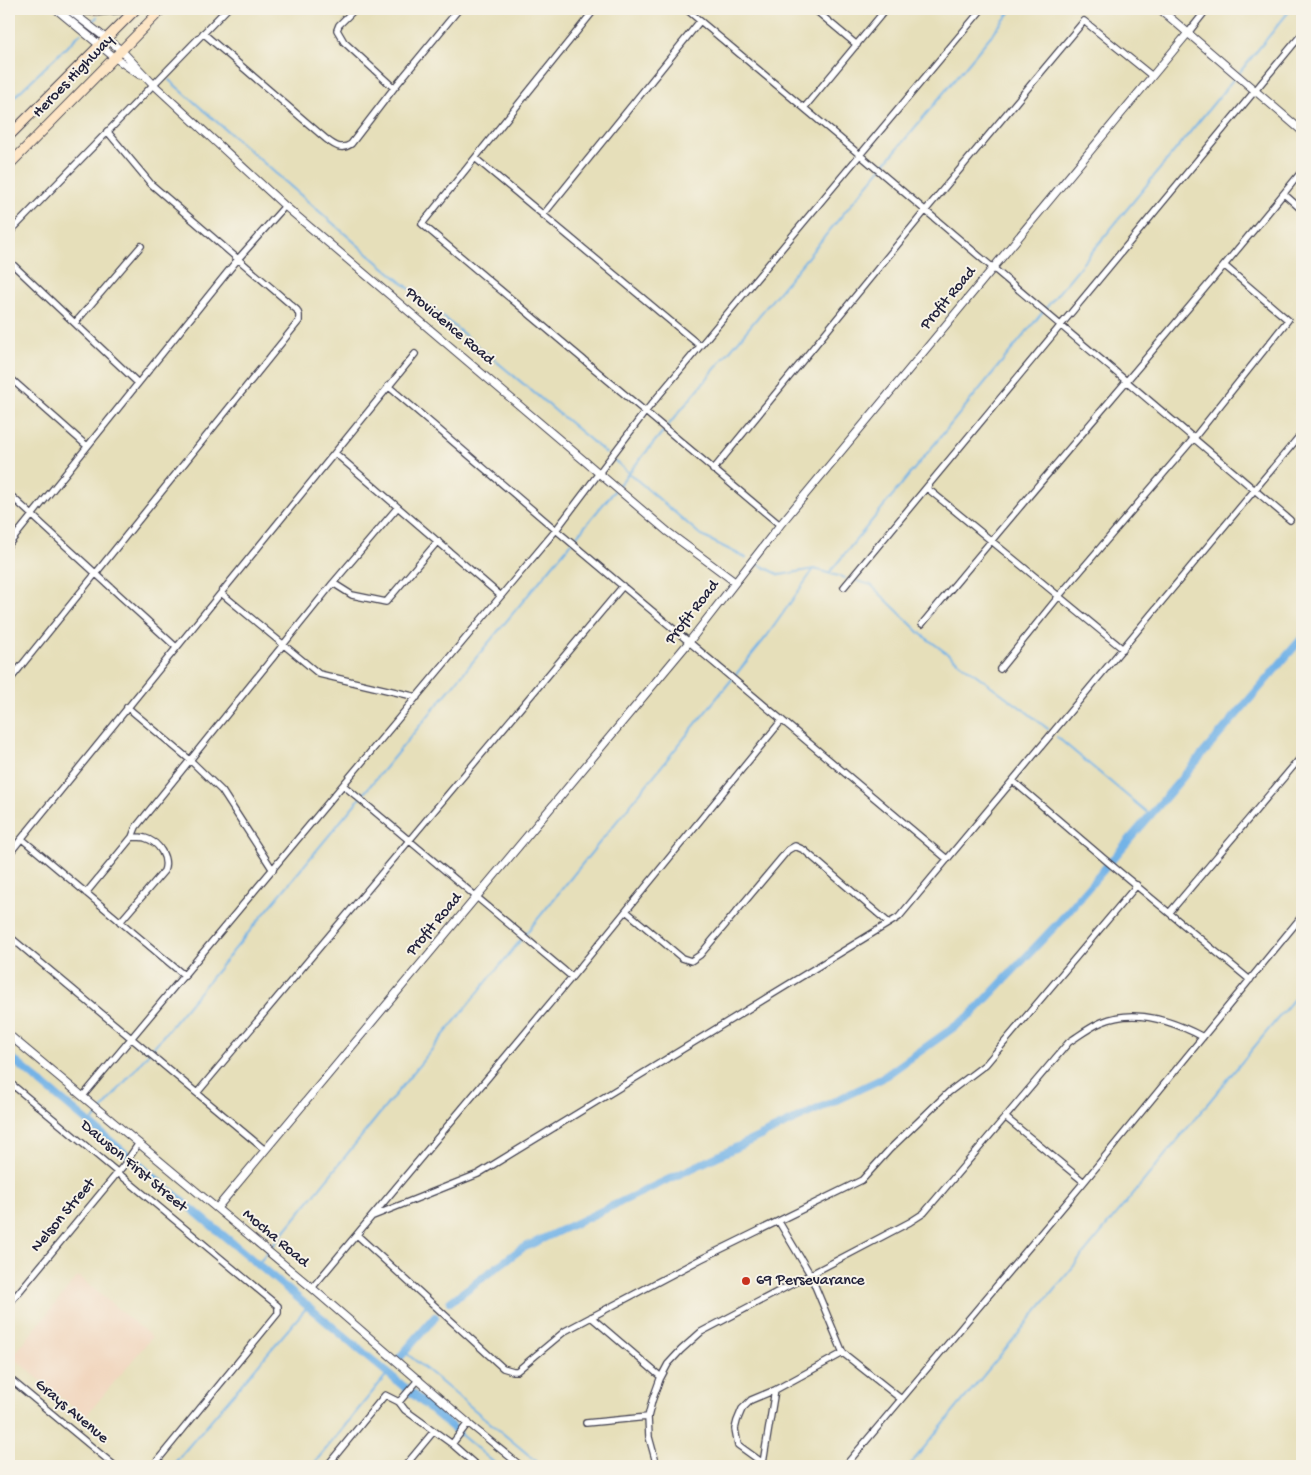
<svg xmlns="http://www.w3.org/2000/svg" width="1311" height="1475" viewBox="0 0 1311 1475" font-family="'Gochi Hand',sans-serif">
<rect width="100%" height="100%" fill="#f7f3e8"/>
<filter id="ink" filterUnits="userSpaceOnUse"><feTurbulence type="fractalNoise" baseFrequency=".02" numOctaves="2"/><feDisplacementMap in="SourceGraphic" scale="10" xChannelSelector="R" yChannelSelector="G"/><feConvolveMatrix kernelMatrix="1 2 1 2 8 2 1 2 1" color-interpolation-filters="sRGB"/></filter>
<filter id="wash" filterUnits="userSpaceOnUse"><feTurbulence type="fractalNoise" baseFrequency=".0096" numOctaves="4" result="noise"/><feDisplacementMap in="SourceGraphic" scale="20" xChannelSelector="R" yChannelSelector="G"/><feGaussianBlur stdDeviation="1.12" result="paint"/><feColorMatrix in="noise" values="0 0 0 0 0 0 0 0 0 0 0 0 0 0 0 0 0 1.4 0 .05"/><feComposite in="paint" operator="in"/></filter>
<g filter="url(#wash)">
<rect width="100%" height="100%" fill="#e6dfba"/>
<path fill="#f1d5bd" d="M78 1276 152 1337 85 1417 12 1357Z"/>
<g fill="none" stroke-linecap="round" stroke-linejoin="round">
<path stroke="#73b3e7" stroke-width="2" d="M84 30 97 17
M1239 73 1291 9
M169 80 368 254 606 453
M9 102 81 33
M615 461 702 536 746 558
M618 486 1013 9
M758 564 780 575 814 569 845 578
M829 573 1236 76
M857 581 871 585 922 635 1028 713 1048 729
M1057 737 1150 815
M90 1124 615 490
M258 1264 767 636 814 569
M405 1352 542 1466
M461 1435 498 1466
M172 1466 308 1306
M312 1466 388 1373
M909 1466 1302 989"/>
<path stroke="#73b3e7" stroke-width="8" d="M9 1056 458 1432
M450 1302 521 1249 881 1079 971 1015 1058 923 1302 638
M401 1356 435 1317"/>
</g>
</g>
<g filter="url(#ink)">
<g fill="none" stroke-linecap="round" stroke-linejoin="round">
<g stroke="#3f3e4e" stroke-width="8">
<path id="minor" d="M355 9 339 25 337 30 344 42 394 88
M595 9 422 224 780 525
M686 9 860 155 1290 520
M814 9 857 45
M203 33 326 139C334 145 341 151 351 144L394 88 459 9
M1188 33 1207 9
M804 108 886 9
M475 158 699 345
M1284 194 1302 210
M543 215 700 21
M9 233 227 9
M9 261 138 383
M75 323 141 246
M9 377 87 446
M388 386 556 530 947 859
M335 453 501 596
M713 470 925 211 1084 21 1152 76
M927 488 1123 649
M9 494 176 647
M397 508 333 583 352 595 386 602 438 541
M9 544 238 259 285 206
M844 587 1302 34
M221 593 319 674 417 697
M922 624C1047 472 1178 324 1302 171
M1000 669 1059 596 1194 438 1288 320 1225 266
M9 681 299 321V315L297 310 151 184 107 131
M127 707 190 760 222 791 273 870
M1013 781 1109 863 1250 980
M343 785 572 977
M132 837 136 827 333 583
M22 839 185 976
M9 854 415 354
M86 893 132 837C136 837 142 837 145 838 159 842 169 858 164 871L120 922
M626 911 682 958 691 961 700 955 788 850 795 846 804 850 889 923
M1170 912 1302 756
M9 936 265 1150
M9 1082 278 1306V1313L153 1466
M197 1093 623 586
M83 1096 556 530 645 412 982 9
M1005 1117 1084 1182
M373 1216 478 1174 899 917 1302 433
M779 1222 810 1274 843 1353 901 1399
M357 1235 503 1368 513 1371H517L565 1331 701 1259 862 1180 890 1149 949 1092 986 1064 1137 885
M312 1288 572 977 782 720
M9 1304 124 1165 139 1143
M591 1317 661 1377
M9 1378 115 1466
M399 1402 419 1379
M586 1423 648 1417
M452 1444 468 1423 521 1466
M763 1463 775 1390
M327 1466 385 1395 399 1402 405 1410 452 1444 477 1466
M405 1466 434 1431
M657 1466 649 1437 648 1417 652 1401 660 1379 668 1364 681 1350 701 1332 910 1222 924 1213 1069 1042C1080 1035 1090 1027 1102 1022 1135 1008 1173 1021 1203 1037
M767 1466 738 1445 735 1429 737 1421 742 1409 751 1400 775 1390 843 1353
M845 1466 1084 1182 1302 916"/>
</g>
<g stroke="#3f3e4e" stroke-width="9">
<path id="tertiary" d="M56 9 114 57 140 75
M68 9 121 50 153 84 285 206 668 532 735 582
M1160 9 1302 131
M9 1035 312 1288 468 1423
M217 1208 689 642 780 525 1188 33"/>
</g>
<g stroke="#3f3e4e" stroke-width="11">
<path id="secondary" d="M70 9 97 11 120 9
M9 136 136 9
M9 165 162 9"/>
</g>
<use href="#minor" stroke="#fff" stroke-width="5.5"/>
<use href="#tertiary" stroke="#fff" stroke-width="7"/>
<use href="#secondary" stroke="#fde5c5" stroke-width="9"/>
</g>
</g>
<circle fill="#c8321e" stroke="#f7f3e8" stroke-width="2" cx="746" cy="1281" r="5"/>
<g text-anchor="middle" dominant-baseline="central" stroke-width="4" stroke-linejoin="round" paint-order="stroke">
<g font-size="16" fill="#22223b" stroke="#f7f3e8">
<text transform="translate(74 77) rotate(-46)">Heroes Highway</text>
<text transform="translate(949 299) rotate(-50)">Profit Road</text>
<text transform="translate(449 327) rotate(40)">Providence Road</text>
<text transform="translate(693 613) rotate(-52)">Profit Road</text>
<text transform="translate(435 925) rotate(-50)">Profit Road</text>
<text transform="translate(133 1167) rotate(40)">Dawson First Street</text>
<text transform="translate(64 1216) rotate(-50)">Nelson Street</text>
<text transform="translate(275 1239) rotate(40)">Mocha Road</text>
<text transform="translate(71 1412) rotate(40)">Grays Avenue</text>
</g>
<g font-size="16" fill="#22223b" stroke="#f7f3e8" text-anchor="start">
<text x="756" y="1281">69 Persevarance</text>
</g>
</g>
<rect width="1311" height="1475" fill="none" stroke="#f7f3e8" stroke-width="30"/>
</svg>
